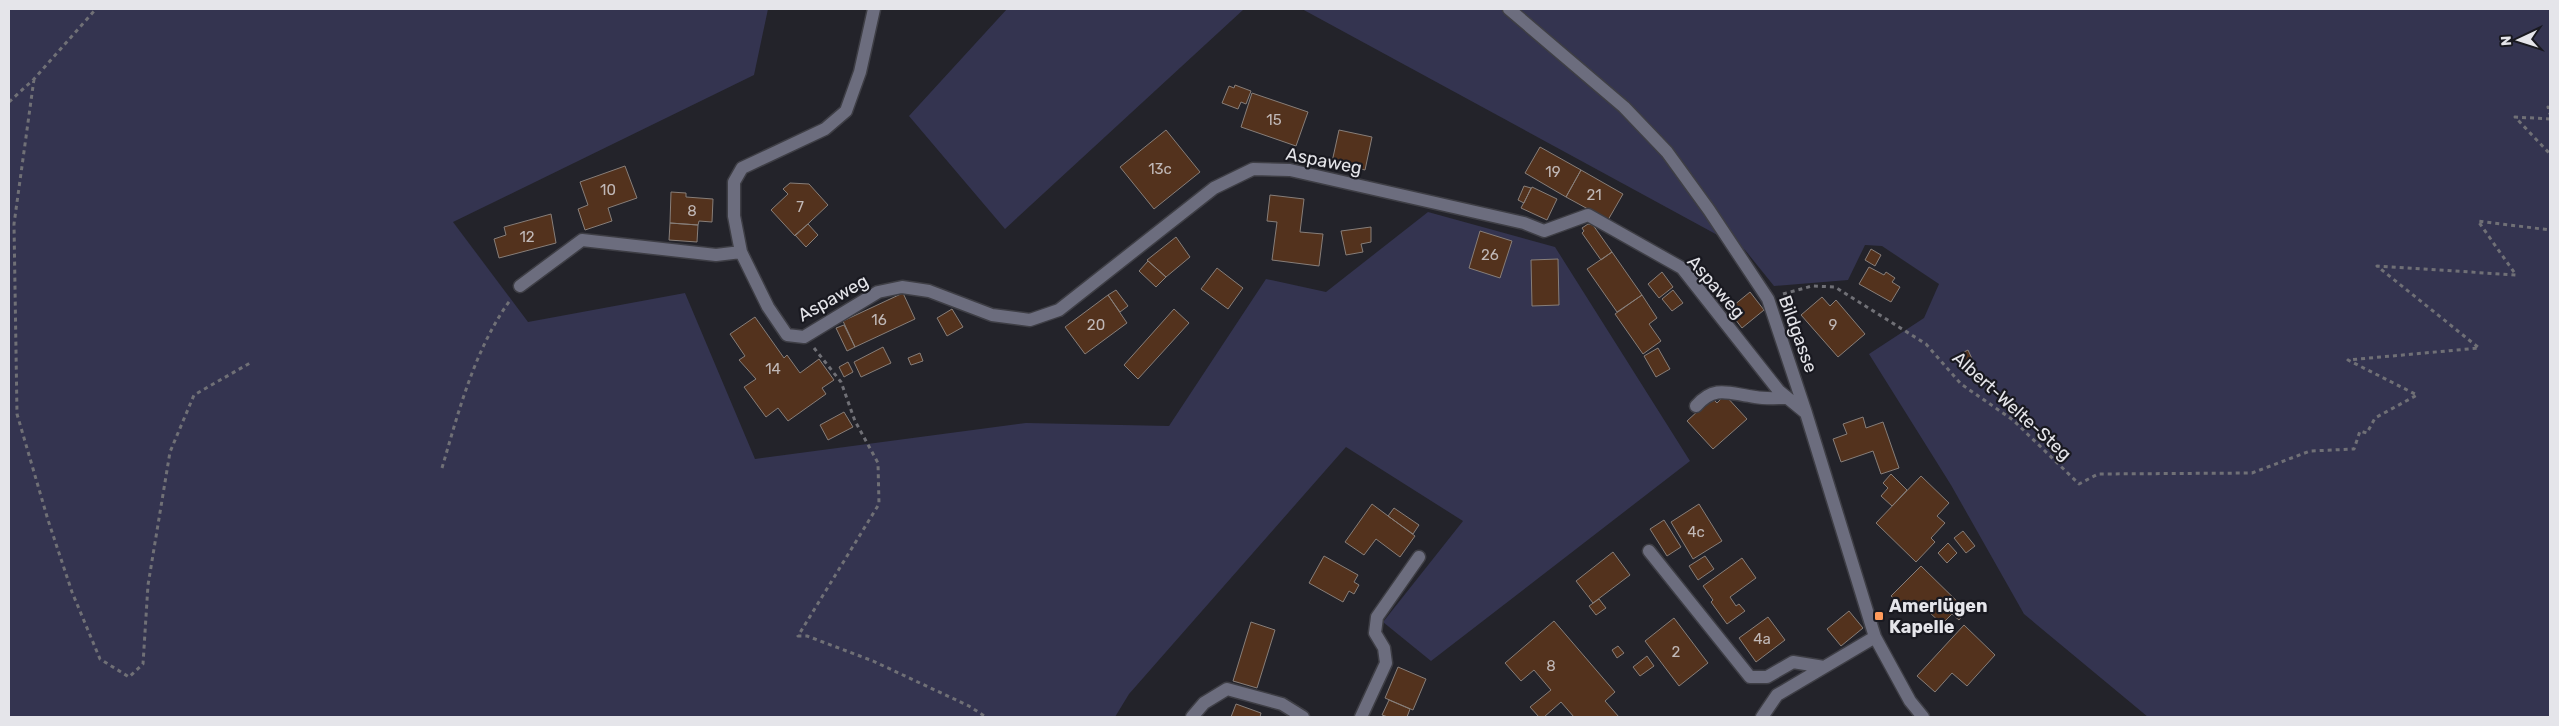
<svg xmlns="http://www.w3.org/2000/svg" width="2559" height="726" viewBox="0 0 2559 726" font-family="Rubik,sans-serif">
<rect width="100%" height="100%" fill="#23232a"/>
<path fill="#343450" d="M9 9H768L754 75 453 222 528 322 685 293 755 459 1026 423 1169 426 1266 279 1326 292 1428 212 1555 247 1690 461 1431 661 1383 622 1463 521 1346 447 1129 694 1115 717H9Z
M1007 9H1244L1005 229 909 116Z
M1302 9H2550V717H2148L2024 614 1951 485 1869 354 1924 318 1939 284 1882 246 1865 245 1848 280 1774 286 1745 250Z"/>
<path fill="#53321d" stroke="#877e79" d="M1235 85 1251 91 1246 104 1241 102 1238 109 1222 103 1229 86 1234 88Z
M1252 93 1308 112 1296 146 1241 127Z
M1166 130 1200 172 1154 209 1120 167Z
M1339 130 1372 137 1365 170 1332 162Z
M1540 147 1581 170 1566 197 1525 173Z
M625 166 637 198 608 208 612 221 585 230 578 209 588 205 580 182Z
M1581 170 1623 194 1608 220 1566 197Z
M790 183 809 184 828 205 795 236 771 210 788 194 783 189Z
M1524 186 1531 188 1524 203 1518 200Z
M1532 187 1557 199 1547 220 1521 208Z
M671 192 686 193V197L713 199 712 222 699 221 698 225 670 223Z
M1270 195 1304 199 1300 232 1323 234 1319 266 1272 260 1277 222 1267 221Z
M551 214 556 243 499 258 494 239 506 235 504 227Z
M670 223 698 225 697 242 669 240Z
M808 224 818 235 806 247 795 235Z
M1588 224 1593 225 1612 252 1601 260 1582 233 1584 231 1582 228Z
M1371 227V242L1361 244 1363 252 1346 255 1341 231Z
M1480 231 1512 241 1500 278 1469 268Z
M1176 237 1190 257 1166 277 1147 260Z
M1871 249 1881 255 1875 266 1865 260Z
M1612 252 1642 295 1617 312 1587 269Z
M1558 259 1559 305 1532 306 1531 260Z
M1148 261 1166 277 1156 287 1139 271Z
M1869 267 1884 275 1886 272 1895 278 1892 282 1900 287 1891 302 1859 284Z
M1217 268 1243 288 1228 309 1201 289Z
M1662 272 1673 287 1659 298 1648 284Z
M1116 290 1128 306 1120 312 1108 295Z
M1673 290 1683 303 1672 311 1662 299Z
M1750 292 1764 310 1742 328 1728 310Z
M903 293 915 319 855 347 843 321Z
M1108 295 1127 323 1085 354 1065 327Z
M1642 295 1657 318 1649 324 1661 341 1643 354 1615 314Z
M1822 297 1830 306 1836 300 1865 334 1838 357 1801 315Z
M952 309 963 327 947 336 937 318Z
M1174 309 1189 323 1138 379 1124 365Z
M755 317 784 358 787 355 800 373 819 359 834 380 822 388 826 394 788 421 778 408 766 417 744 387 756 379 739 360 745 356 730 334Z
M844 325 855 347 847 351 836 328Z
M883 347 891 363 861 377 854 362Z
M1658 348 1670 369 1656 377 1644 356Z
M1968 350 1974 363 1964 368 1958 355Z
M920 353 923 361 911 365 908 358Z
M848 362 853 372 844 377 839 367Z
M1725 395 1747 419 1713 449 1687 421 1712 398 1717 403Z
M844 412 853 427 828 440 820 425Z
M1863 417 1866 428 1883 422 1899 468 1881 474 1873 451 1841 462 1833 439 1847 434 1843 424Z
M1891 474 1907 490 1892 506 1881 496 1888 488 1883 483Z
M1921 476 1949 503 1937 516 1945 523 1931 538 1935 542 1916 562 1876 523Z
M1372 504 1415 536 1400 557 1376 539 1364 555 1345 542Z
M1699 504 1722 541 1693 559 1671 522Z
M1394 508 1419 525 1413 534 1388 516Z
M1664 520 1681 547 1667 556 1650 529Z
M1963 531 1975 546 1966 553 1954 538Z
M1948 543 1957 553 1947 563 1938 553Z
M1613 552 1630 575 1593 603 1576 581Z
M1324 556 1358 575 1354 582 1359 585 1354 594 1349 591 1343 602 1309 583Z
M1705 556 1714 569 1698 580 1689 566Z
M1742 558 1756 578 1730 597 1736 606 1739 604 1745 611 1727 624 1711 602 1713 600 1703 586Z
M1921 566 1967 611 1959 620 1952 614 1942 624 1917 601 1908 611 1891 596Z
M1599 599 1606 608 1596 615 1589 606Z
M1849 611 1863 628 1841 646 1827 629Z
M1768 617 1785 640 1756 662 1739 638Z
M1674 618 1708 663 1679 686 1645 641Z
M1554 621 1615 692 1605 701 1619 717H1574L1561 702 1544 717H1539L1530 707 1551 690 1534 670 1521 681 1505 663Z
M1251 622 1275 630 1257 688 1233 681Z
M1964 625 1995 655 1967 686 1952 673 1935 692 1917 676Z
M1618 646 1624 653 1617 658 1612 650Z
M1647 656 1654 666 1640 676 1633 667Z
M1398 667 1426 679 1413 710 1385 698Z
M1389 700 1410 709 1407 717H1388L1382 715Z
M1236 704 1261 713 1260 717H1231Z"/>
<g fill="none" stroke-linecap="round" stroke-linejoin="round">
<g stroke="#3e3e45" stroke-width="15">
<path id="minor" d="M874 9 860 72 846 111 825 129 742 168 734 182V216L741 252 768 307 787 335 804 337 878 292 902 287 929 291 992 315 1030 320 1059 310 1214 188 1253 169 1290 170 1524 223 1544 231 1588 215 1682 268 1779 391 1806 413
M1509 9 1624 107 1667 152 1709 210 1768 299 1806 413 1875 637 1910 701 1923 717
M520 286 582 240 716 255 741 252
M1696 406C1715 384 1730 394 1755 397 1765 399 1777 398 1787 398
M1649 551 1750 677H1767L1793 662 1824 667
M1192 717 1204 703 1227 689 1282 704 1303 717
M1361 717 1386 663 1384 648 1375 633 1377 617 1419 557
M1762 717 1777 695 1875 637"/>
</g>
<path stroke="#707076" stroke-width="3" stroke-dasharray="4 4" stroke-linecap="butt" d="M34 79 14 224 17 414 48 520 72 592 100 659 129 677 143 664 148 585 170 452 194 395 250 363
M9 102 34 79 96 9
M2550 108 2548 107 2550 114
M2550 119 2515 117 2550 154
M1783 294 1812 286 1835 287 1926 344 1961 384 2013 420 2079 484 2098 474 2252 473 2310 451 2354 449 2360 431 2367 433 2375 418 2417 395 2348 360 2479 348 2377 266 2516 275 2478 221 2550 230
M814 348 841 382 855 421 878 463 879 504 798 636H807L873 661 969 706 986 717
M442 468C459 410 475 348 511 299"/>
<use href="#minor" stroke="#6c6d7e" stroke-width="12"/>
</g>
<rect fill="#ff9b5b" stroke="#191920" stroke-width="2" x="1874" y="611" width="10" height="10" rx="2.5"/>
<g text-anchor="middle" dominant-baseline="central" stroke-width="4.5" stroke-linejoin="round" paint-order="stroke">
<g font-size="15" fill="#c0b8b7">
<text x="1274" y="120">15</text>
<text x="1160" y="169">13c</text>
<text x="1553" y="172">19</text>
<text x="608" y="190">10</text>
<text x="1594" y="195">21</text>
<text x="800" y="207">7</text>
<text x="692" y="211">8</text>
<text x="527" y="237">12</text>
<text x="1490" y="255">26</text>
<text x="879" y="320">16</text>
<text x="1096" y="325">20</text>
<text x="1833" y="325">9</text>
<text x="773" y="369">14</text>
<text x="1696" y="532">4c</text>
<text x="1762" y="639">4a</text>
<text x="1676" y="652">2</text>
<text x="1551" y="666">8</text>
</g>
<g font-size="18" fill="#e5e5ea" stroke="#191920">
<text transform="translate(1324 161) rotate(11)">Aspaweg</text>
<text transform="translate(1716 287) rotate(49)">Aspaweg</text>
<text transform="translate(833 298) rotate(-29)">Aspaweg</text>
<text transform="translate(1798 334) rotate(70)">Bildgasse</text>
<text transform="translate(2012 406) rotate(42)">Albert-Welte-Steg</text>
</g>
<g font-size="18" font-weight="bold" fill="#e5e5ea" stroke="#191920" text-anchor="start">
<text x="1889" y="606">Amerlügen<tspan x="1889" dy="21">Kapelle</tspan></text>
</g>
</g>
<rect width="2559" height="726" fill="none" stroke="#e5e5ea" stroke-width="20"/>
<g transform="translate(2519 40) rotate(266)" stroke="#191920" stroke-width="4" paint-order="stroke">
<path d="M0-4L9 19L0 12L-9 19Z" fill="#e5e5ea"/>
<text y="-8" font-size="14" font-weight="bold" text-anchor="middle" fill="#e5e5ea">N</text>
</g>
</svg>
